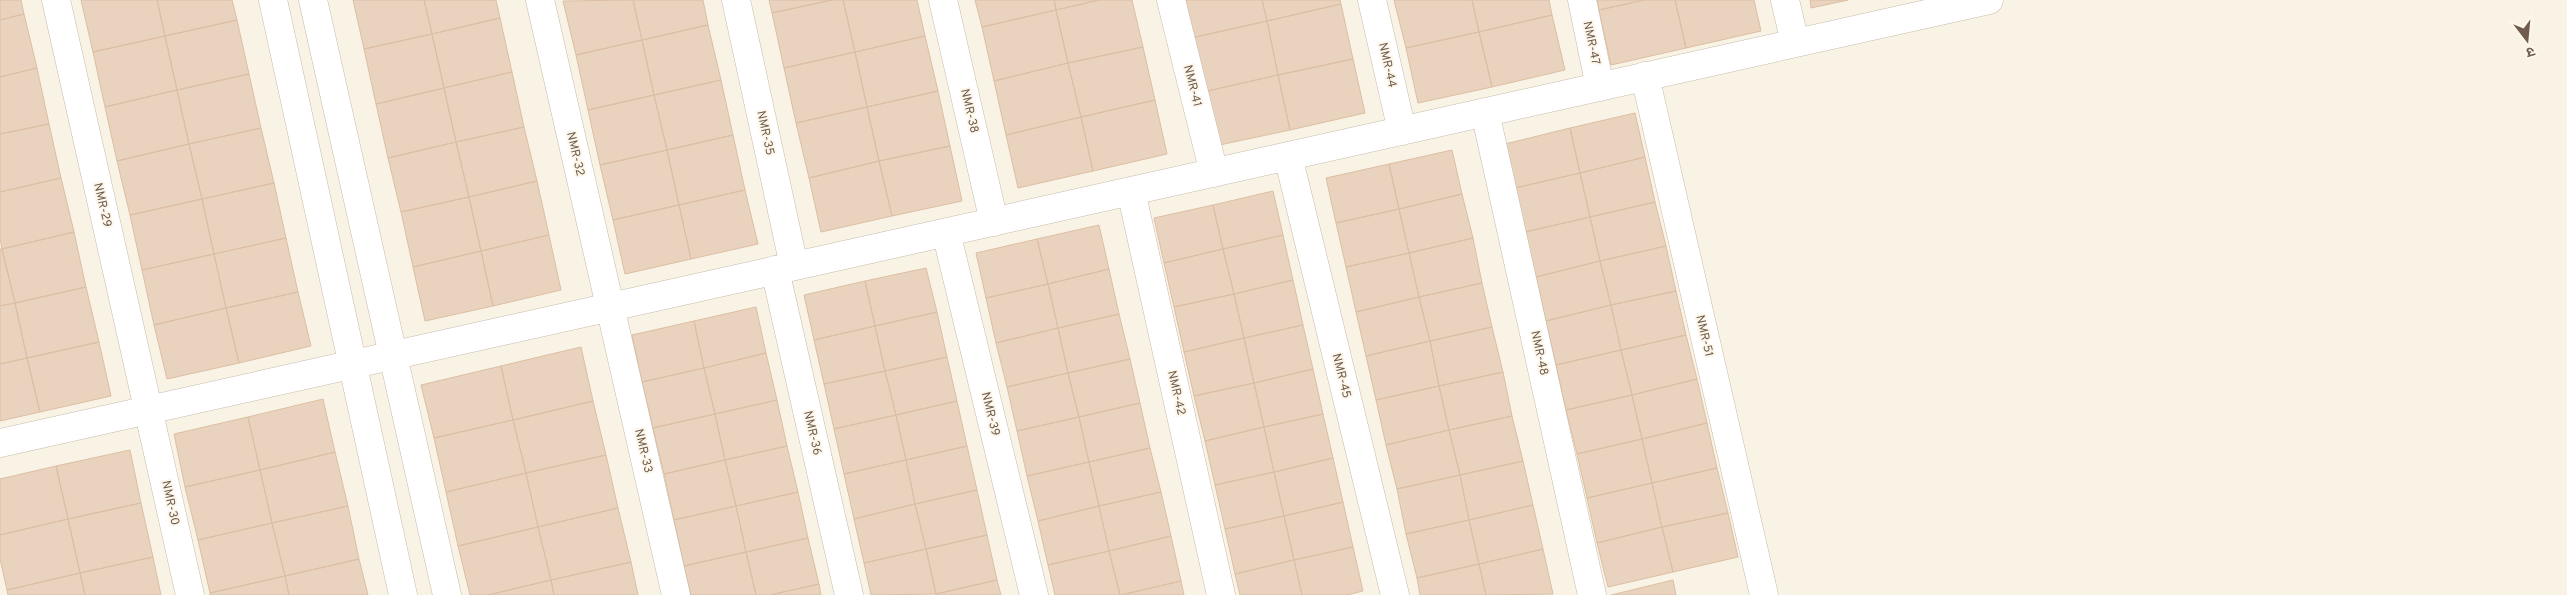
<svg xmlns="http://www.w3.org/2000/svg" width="2567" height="595" viewBox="0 0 2567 595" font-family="Overpass,'Noto Sans Devanagari',sans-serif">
<rect width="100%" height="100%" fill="#f9f3e5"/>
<path fill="#e9d3be" stroke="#dcbea3" d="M0 0H21L24 14 0 20Z
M81 0H157L165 36 93 52Z
M157 0H232L237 20 165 36Z
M353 0H424L432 34 364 49Z
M424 0H496L500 18 432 34Z
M633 0 642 40 576 55 563 1Z
M633 0H703L708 25 642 40Z
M769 0H832L772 13Z
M832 0H843L855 52 784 68 772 13Z
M843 0H917L925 36 855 52Z
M975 0H1054L1056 10 982 27Z
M1054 0H1099L1056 10Z
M1099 0H1132L1143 47 1068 63 1056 10Z
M1183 0H1262L1267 21 1191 38Z
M1262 0H1340L1341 4 1267 21Z
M1394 0H1472L1479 32 1406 48Z
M1472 0H1549L1552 15 1479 32Z
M1597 0H1644L1599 10Z
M1644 0H1675L1686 48 1611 65 1599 10Z
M1675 0H1754L1761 31 1686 48Z
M1810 0H1848L1811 8Z
M1341 4 1353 59 1278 75 1267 21Z
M1056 10 1068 63 994 81 982 27Z
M24 14 37 68 0 77V20Z
M1552 15 1565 70 1492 87 1479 32Z
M500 18 512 72 444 88 432 34Z
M237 20 249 74 177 90 165 36Z
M1267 21 1278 75 1203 92 1191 38Z
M708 25 721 80 654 95 642 40Z
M1479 32 1492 87 1418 103 1406 48Z
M432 34 444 88 376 104 364 49Z
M165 36 177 90 105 107 93 52Z
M925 36 938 91 867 107 855 52Z
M642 40 654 95 588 110 576 55Z
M1143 47 1155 100 1081 117 1068 63Z
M855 52 867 107 796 123 784 68Z
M1353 59 1365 113 1290 130 1278 75Z
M1068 63 1081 117 1006 135 994 81Z
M37 68 49 124 0 134V77Z
M512 72 524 127 456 142 444 88Z
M249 74 261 128 189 144 177 90Z
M1278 75 1290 130 1215 146 1203 92Z
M721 80 733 135 667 150 654 95Z
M444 88 456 142 388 158 376 104Z
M177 90 189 144 117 161 105 107Z
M938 91 950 146 879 161 867 107Z
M654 95 667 150 600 165 588 110Z
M1155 100 1167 154 1093 171 1081 117Z
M867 107 879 161 809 178 796 123Z
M1635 113 1645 157 1580 173 1570 128Z
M1081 117 1093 171 1018 188 1006 135Z
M49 124 61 178 0 192V134Z
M524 127 537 181 469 197 456 142Z
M261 128 274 183 202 199 189 144Z
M1570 128 1580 173 1515 188 1505 144Z
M733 135 745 190 679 205 667 150Z
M456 142 469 197 401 212 388 158Z
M189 144 202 199 130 215 117 161Z
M950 146 962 201 892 216 879 161Z
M667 150 679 205 613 220 600 165Z
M1452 150 1462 194 1399 209 1389 164Z
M1645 157 1655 202 1590 217 1580 173Z
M879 161 892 216 821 232 809 178Z
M1389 164 1399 209 1336 223 1326 178Z
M1580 173 1590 217 1525 232 1515 188Z
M61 178 74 232 2 249 0 238V192Z
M537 181 549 235 481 251 469 197Z
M274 183 286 238 214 254 202 199Z
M745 190 758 244 691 259 679 205Z
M1273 191 1283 235 1223 249 1213 205Z
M1462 194 1473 238 1409 253 1399 209Z
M469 197 481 251 413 267 401 212Z
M202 199 214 254 142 270 130 215Z
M1655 202 1666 246 1600 261 1590 217Z
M679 205 691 259 625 274 613 220Z
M1213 205 1223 249 1164 263 1154 218Z
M1399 209 1409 253 1346 267 1336 223Z
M1590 217 1600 261 1536 277 1525 232Z
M1099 225 1109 269 1048 284 1037 239Z
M74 232 86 287 15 303 2 249Z
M549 235 561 290 493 306 481 251Z
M1283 235 1293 280 1234 294 1223 249Z
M286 238 298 292 226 308 214 254Z
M1473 238 1482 283 1419 297 1409 253Z
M1037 239 1048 284 986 298 976 253Z
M1666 246 1676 291 1611 305 1600 261Z
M0 249H2L15 303 0 306Z
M1223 249 1234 294 1174 307 1164 263Z
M481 251 493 306 425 321 413 267Z
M1409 253 1419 297 1356 312 1346 267Z
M214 254 226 308 154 325 142 270Z
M1600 261 1611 305 1546 321 1536 277Z
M926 268 937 312 875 326 865 281Z
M1109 269 1119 314 1058 328 1048 284Z
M1293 280 1303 325 1244 338 1234 294Z
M865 281 875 326 814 340 804 295Z
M1482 283 1492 327 1430 341 1419 297Z
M1048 284 1058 328 996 343 986 298Z
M86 287 99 342 27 358 15 303Z
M1676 291 1686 335 1621 350 1611 305Z
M298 292 311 346 239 363 226 308Z
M1234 294 1244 338 1184 352 1174 307Z
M1419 297 1430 341 1366 356 1356 312Z
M15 303 27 358 0 364V306Z
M1611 305 1621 350 1556 365 1546 321Z
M756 307 766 353 704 368 694 321Z
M226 308 239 363 167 379 154 325Z
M937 312 947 357 885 371 875 326Z
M1119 314 1130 359 1068 373 1058 328Z
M694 321 704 368 642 382 632 335Z
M1303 325 1313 369 1254 383 1244 338Z
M875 326 885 371 824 384 814 340Z
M1492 327 1503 372 1439 386 1430 341Z
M1058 328 1068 373 1007 387 996 343Z
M1686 335 1697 379 1632 395 1621 350Z
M1244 338 1254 383 1194 396 1184 352Z
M1430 341 1439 386 1376 400 1366 356Z
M99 342 111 396 40 412 27 358Z
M581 347 593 401 513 420 501 366Z
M1621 350 1632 395 1566 410 1556 365Z
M766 353 777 400 715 414 704 368Z
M947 357 957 401 896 415 885 371Z
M27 358 40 412 0 421V364Z
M1130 359 1140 403 1079 417 1068 373Z
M501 366 513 420 434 438 421 385Z
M704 368 715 414 653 428 642 382Z
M1313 369 1323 414 1264 427 1254 383Z
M885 371 896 415 834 429 824 384Z
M1503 372 1512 416 1449 430 1439 386Z
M1068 373 1079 417 1017 431 1007 387Z
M1697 379 1707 423 1642 439 1632 395Z
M1254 383 1264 427 1205 441 1194 396Z
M1439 386 1449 430 1386 445 1376 400Z
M1632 395 1642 439 1577 454 1566 410Z
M323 399 335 452 260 470 248 417Z
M777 400 787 446 725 460 715 414Z
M593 401 606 455 526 473 513 420Z
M957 401 967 446 906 460 896 415Z
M1140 403 1150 448 1089 462 1079 417Z
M715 414 725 460 664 474 653 428Z
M1323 414 1333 458 1274 472 1264 427Z
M896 415 906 460 844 474 834 429Z
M1512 416 1523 461 1460 475 1449 430Z
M248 417 260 470 185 487 174 434Z
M1079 417 1089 462 1027 476 1017 431Z
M513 420 526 473 446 492 434 438Z
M1707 423 1717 468 1652 483 1642 439Z
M1264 427 1274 472 1215 485 1205 441Z
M1449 430 1460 475 1397 489 1386 445Z
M1642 439 1652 483 1587 498 1577 454Z
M787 446 798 492 736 506 725 460Z
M967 446 977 490 915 504 906 460Z
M1150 448 1161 492 1099 506 1089 462Z
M130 450 141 503 68 519 56 466Z
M335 452 348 506 272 523 260 470Z
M606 455 618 508 538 527 526 473Z
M1333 458 1343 502 1284 516 1274 472Z
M725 460 736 506 674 520 664 474Z
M906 460 915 504 854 519 844 474Z
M1523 461 1533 505 1469 520 1460 475Z
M1089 462 1099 506 1038 521 1027 476Z
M56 466 68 519 0 535V479Z
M1717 468 1728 513 1662 527 1652 483Z
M260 470 272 523 198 540 185 487Z
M1274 472 1284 516 1225 529 1215 485Z
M526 473 538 527 458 546 446 492Z
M1460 475 1469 520 1406 534 1397 489Z
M1652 483 1662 527 1597 543 1587 498Z
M977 490 987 535 926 549 915 504Z
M798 492 808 538 746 552 736 506Z
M1161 492 1171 536 1109 551 1099 506Z
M1343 502 1353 547 1294 560 1284 516Z
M141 503 153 557 80 573 68 519Z
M915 504 926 549 864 563 854 519Z
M1533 505 1543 549 1479 564 1469 520Z
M348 506 359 559 285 576 272 523Z
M736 506 746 552 684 566 674 520Z
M1099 506 1109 551 1048 565 1038 521Z
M618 508 631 562 551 580 538 527Z
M1728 513 1738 557 1673 572 1662 527Z
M1284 516 1294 560 1235 574 1225 529Z
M68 519 80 573 7 590 0 559V535Z
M1469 520 1479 564 1417 578 1406 534Z
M272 523 285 576 210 593 198 540Z
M538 527 551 580 488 595H470L458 546Z
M1662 527 1673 572 1608 587 1597 543Z
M987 535 997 580 936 594 926 549Z
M1171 536 1181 581 1120 595 1109 551Z
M808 538 819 584 770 595H756L746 552Z
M1353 547 1363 591 1347 595H1302L1294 560Z
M926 549 936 594 871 595 864 563Z
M1543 549 1553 594 1486 595 1479 564Z
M1109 551 1120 595H1055L1048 565Z
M746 552 756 595H691L684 566Z
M153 557 161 595H85L80 573Z
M359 559 368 595H289L285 576Z
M1294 560 1302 595H1240L1235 574Z
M631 562 638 595H554L551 580Z
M1479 564 1486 595H1420L1417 578Z
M80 573 85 595H8L7 590Z
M285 576 289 595H210V593Z
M551 580 554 595H488Z
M997 580 1001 595H936V594Z
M1673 580 1676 595H1611Z
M1181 581 1184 595H1122Z
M819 584 821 595H770Z"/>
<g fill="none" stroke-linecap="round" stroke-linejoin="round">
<g stroke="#c7baab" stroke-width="29">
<path id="minor" d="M56 0 190 595
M273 0 403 595
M313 0 447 595
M540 0 676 595
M736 0 794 266
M943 0 994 222
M1171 0 1214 173
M1372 0 1402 131
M1582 0 1600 87
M1785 0 1795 43
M1645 76 1764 595
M1485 112 1592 595
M1288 156 1395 595
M1131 191 1221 595
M946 232 1034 595
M775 270 849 595
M0 443 1989 0"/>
</g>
<use href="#minor" stroke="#fff" stroke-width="28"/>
</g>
<g text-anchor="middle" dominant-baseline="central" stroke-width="4" stroke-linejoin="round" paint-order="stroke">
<g font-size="12" fill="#6f5c4e" stroke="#fdf7eb">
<text transform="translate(1591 43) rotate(78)">NMR-47</text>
<text transform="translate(1387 65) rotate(77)">NMR-44</text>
<text transform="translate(1192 86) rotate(76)">NMR-41</text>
<text transform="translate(969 111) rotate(77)">NMR-38</text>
<text transform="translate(765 133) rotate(78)">NMR-35</text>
<text transform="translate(575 154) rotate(77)">NMR-32</text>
<text transform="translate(102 205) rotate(77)">NMR-29</text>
<text transform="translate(1704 336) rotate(77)">NMR-51</text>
<text transform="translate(1539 353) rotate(78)">NMR-48</text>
<text transform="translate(1341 376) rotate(76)">NMR-45</text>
<text transform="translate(1176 393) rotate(77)">NMR-42</text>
<text transform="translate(990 414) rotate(76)">NMR-39</text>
<text transform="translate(812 433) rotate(77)">NMR-36</text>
<text transform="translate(643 451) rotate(77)">NMR-33</text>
<text transform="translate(170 503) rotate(78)">NMR-30</text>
</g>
</g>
<g transform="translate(2527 40) rotate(164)" stroke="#fdf7eb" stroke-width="4" paint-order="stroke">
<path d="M0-4L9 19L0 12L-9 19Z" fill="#6f5c4e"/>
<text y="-8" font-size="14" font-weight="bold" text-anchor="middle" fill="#6f5c4e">उ</text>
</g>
</svg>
